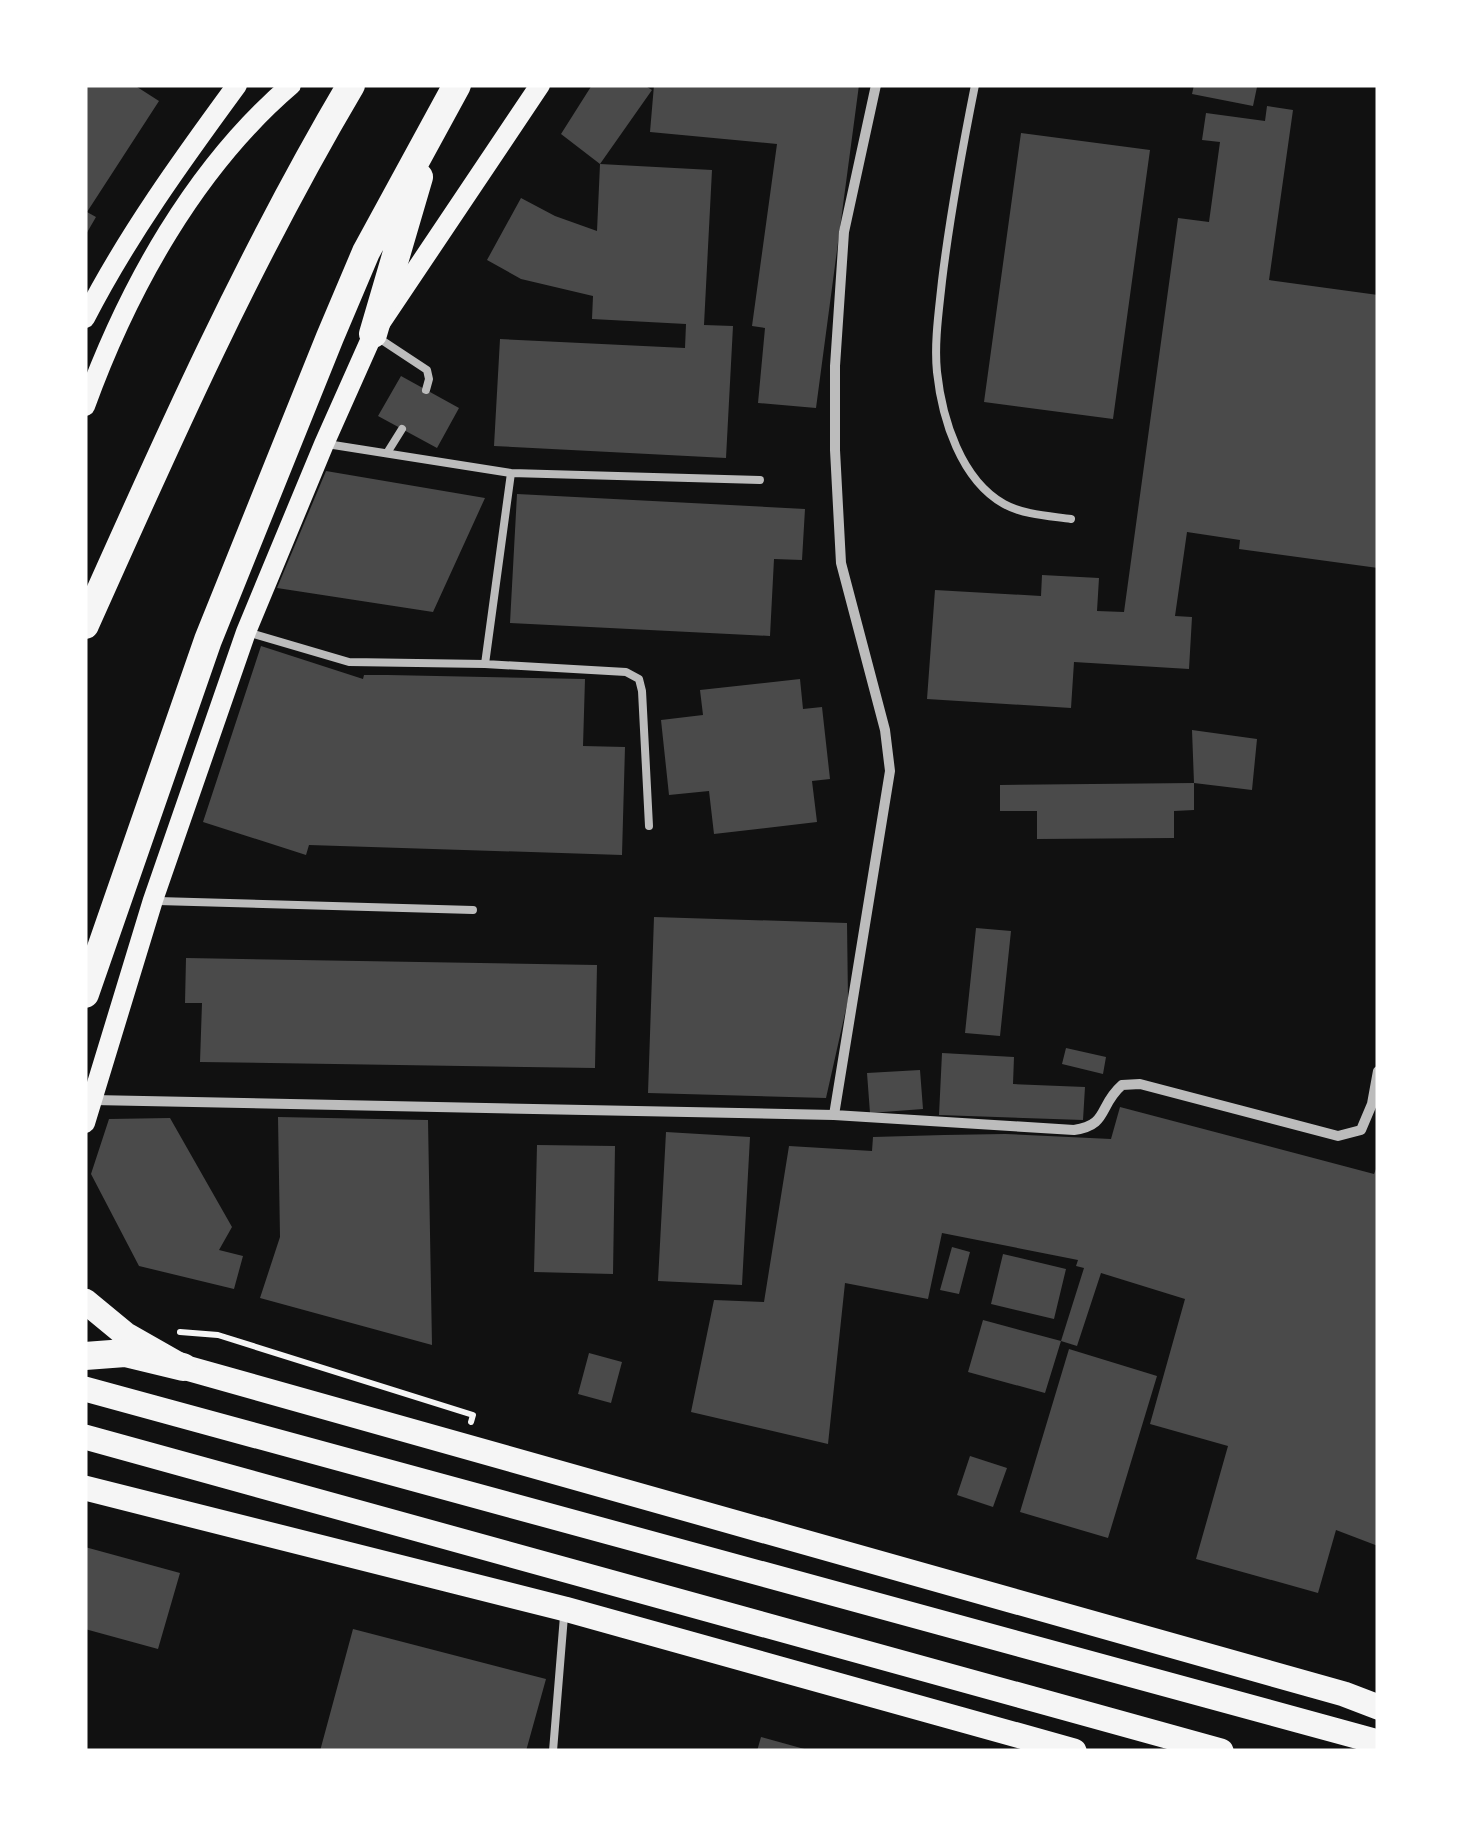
<svg xmlns="http://www.w3.org/2000/svg" width="1463" height="1836" viewBox="0 0 1463 1836" font-family="Helvetica,sans-serif">
<rect width="100%" height="100%" fill="#111"/>
<path fill="#4a4a4a" d="M85 85H134L159 101 87 212 96 217 85 236Z
M592 85H644L652 90 600 164 561 134Z
M654 85H859L816 408 758 403 765 328 752 326 777 144 650 132Z
M1194 85H1247L1257 87 1253 106 1192 94Z
M1267 106 1293 110 1269 280 1378 295V568L1239 549 1240 540 1187 532 1175 616 1192 617 1189 669 1074 662 1071 708 927 699 935 590 1041 596 1042 575 1099 578 1097 611 1124 612 1178 218 1209 222 1220 142 1202 140 1206 113 1265 121Z
M1021 133 1150 150 1113 419 984 402Z
M600 164 712 170 704 325 733 326 726 458 494 446 500 339 685 348 686 324 592 319 593 296 521 279 487 260 521 198 555 216 597 231Z
M401 376 459 408 437 448 378 416Z
M326 471 485 498 433 612 277 588Z
M517 494 805 509 802 560 774 559 770 636 510 623Z
M261 646 363 679 364 675H388L585 679 583 746 625 747 622 855 309 845 306 855 203 822Z
M800 679 803 709 822 707 830 779 812 781 817 822 714 834 709 791 669 795 661 720 703 715 700 690Z
M1192 730 1257 739 1252 790 1194 783Z
M1194 783V810L1174 811V838L1037 839V811H1000V785Z
M654 917 847 923 848 1000 826 1098 648 1093Z
M976 928 1011 931 1000 1036 965 1033Z
M186 958 597 965 595 1068 200 1062 202 1003H185Z
M1066 1048 1106 1057 1103 1074 1062 1064Z
M942 1053 1014 1057 1013 1084 1085 1087 1083 1120 939 1115Z
M920 1070 923 1109 870 1113 867 1073Z
M1120 1107 1374 1174 1378 1164V1546L1336 1530 1318 1593 1196 1559 1228 1446 1150 1424 1185 1299 1101 1273 1077 1346 1061 1341 1084 1268 1076 1266 1078 1260 942 1233 928 1299 845 1283 828 1444 691 1412 714 1300 764 1302 789 1146 872 1151 873 1137 944 1135 1005 1134 1111 1139Z
M278 1117 428 1120 432 1345 260 1298 280 1237Z
M170 1118 232 1227 219 1250 243 1256 234 1289 139 1266 91 1174 109 1119Z
M666 1132 750 1137 742 1285 658 1281Z
M537 1145 615 1146 613 1274 534 1272Z
M952 1247 970 1252 959 1294 940 1290Z
M1003 1254 1066 1269 1054 1319 991 1304Z
M983 1320 1061 1341 1045 1393 968 1372Z
M1069 1349 1157 1376 1108 1538 1020 1512Z
M589 1353 622 1362 611 1403 578 1394Z
M970 1456 1007 1468 993 1507 957 1495Z
M85 1547 180 1573 158 1649 85 1629Z
M353 1629 546 1679 526 1751H320Z
M761 1737 808 1750V1751H757Z"/>
<g fill="none" stroke-linecap="round" stroke-linejoin="round">
<path stroke="#f5f5f5" stroke-width="6" d="M180 1332 218 1335 473 1415 471 1422"/>
<path stroke="#bcbcbc" stroke-width="8" d="M975 85C962 150 950 215 942 281 939 310 934 343 937 372 942 419 961 480 1004 504 1024 515 1050 516 1071 519
M377 337 427 370 429 379 426 390
M327 444 511 473 760 480
M387 453 402 429
M247 632 349 662 485 664 626 672 639 679 642 691 649 826
M485 664 511 473
M158 901 473 910
M553 1751 564 1616"/>
<path stroke="#bcbcbc" stroke-width="10" d="M93 1100 834 1115 1074 1130C1109 1125 1098 1106 1122 1085L1140 1084 1338 1136 1361 1130 1372 1104 1378 1071
M834 1115 890 771 885 730 841 563 835 450V366L844 232 876 85"/>
<path stroke="#f5f5f5" stroke-width="20" d="M85 318C127 236 182 160 237 85
M85 406C128 288 195 167 291 85
M85 1123 153 900 246 632 324 444 373 334 540 85"/>
<path stroke="#f5f5f5" stroke-width="25" d="M85 1301 125 1334 183 1367 1344 1694 1378 1707
M85 1389 1378 1742
M85 1437 1221 1751
M85 1488 565 1609 1074 1751"/>
<path stroke="#f5f5f5" stroke-width="28" d="M373 334 419 177
M85 625C167 441 248 259 351 85
M85 994 208 640 330 337 366 252 457 85
M85 1356 125 1353 183 1367"/>
</g>
<rect width="1463" height="1836" fill="none" stroke="#ffffff" stroke-width="175"/>
</svg>
